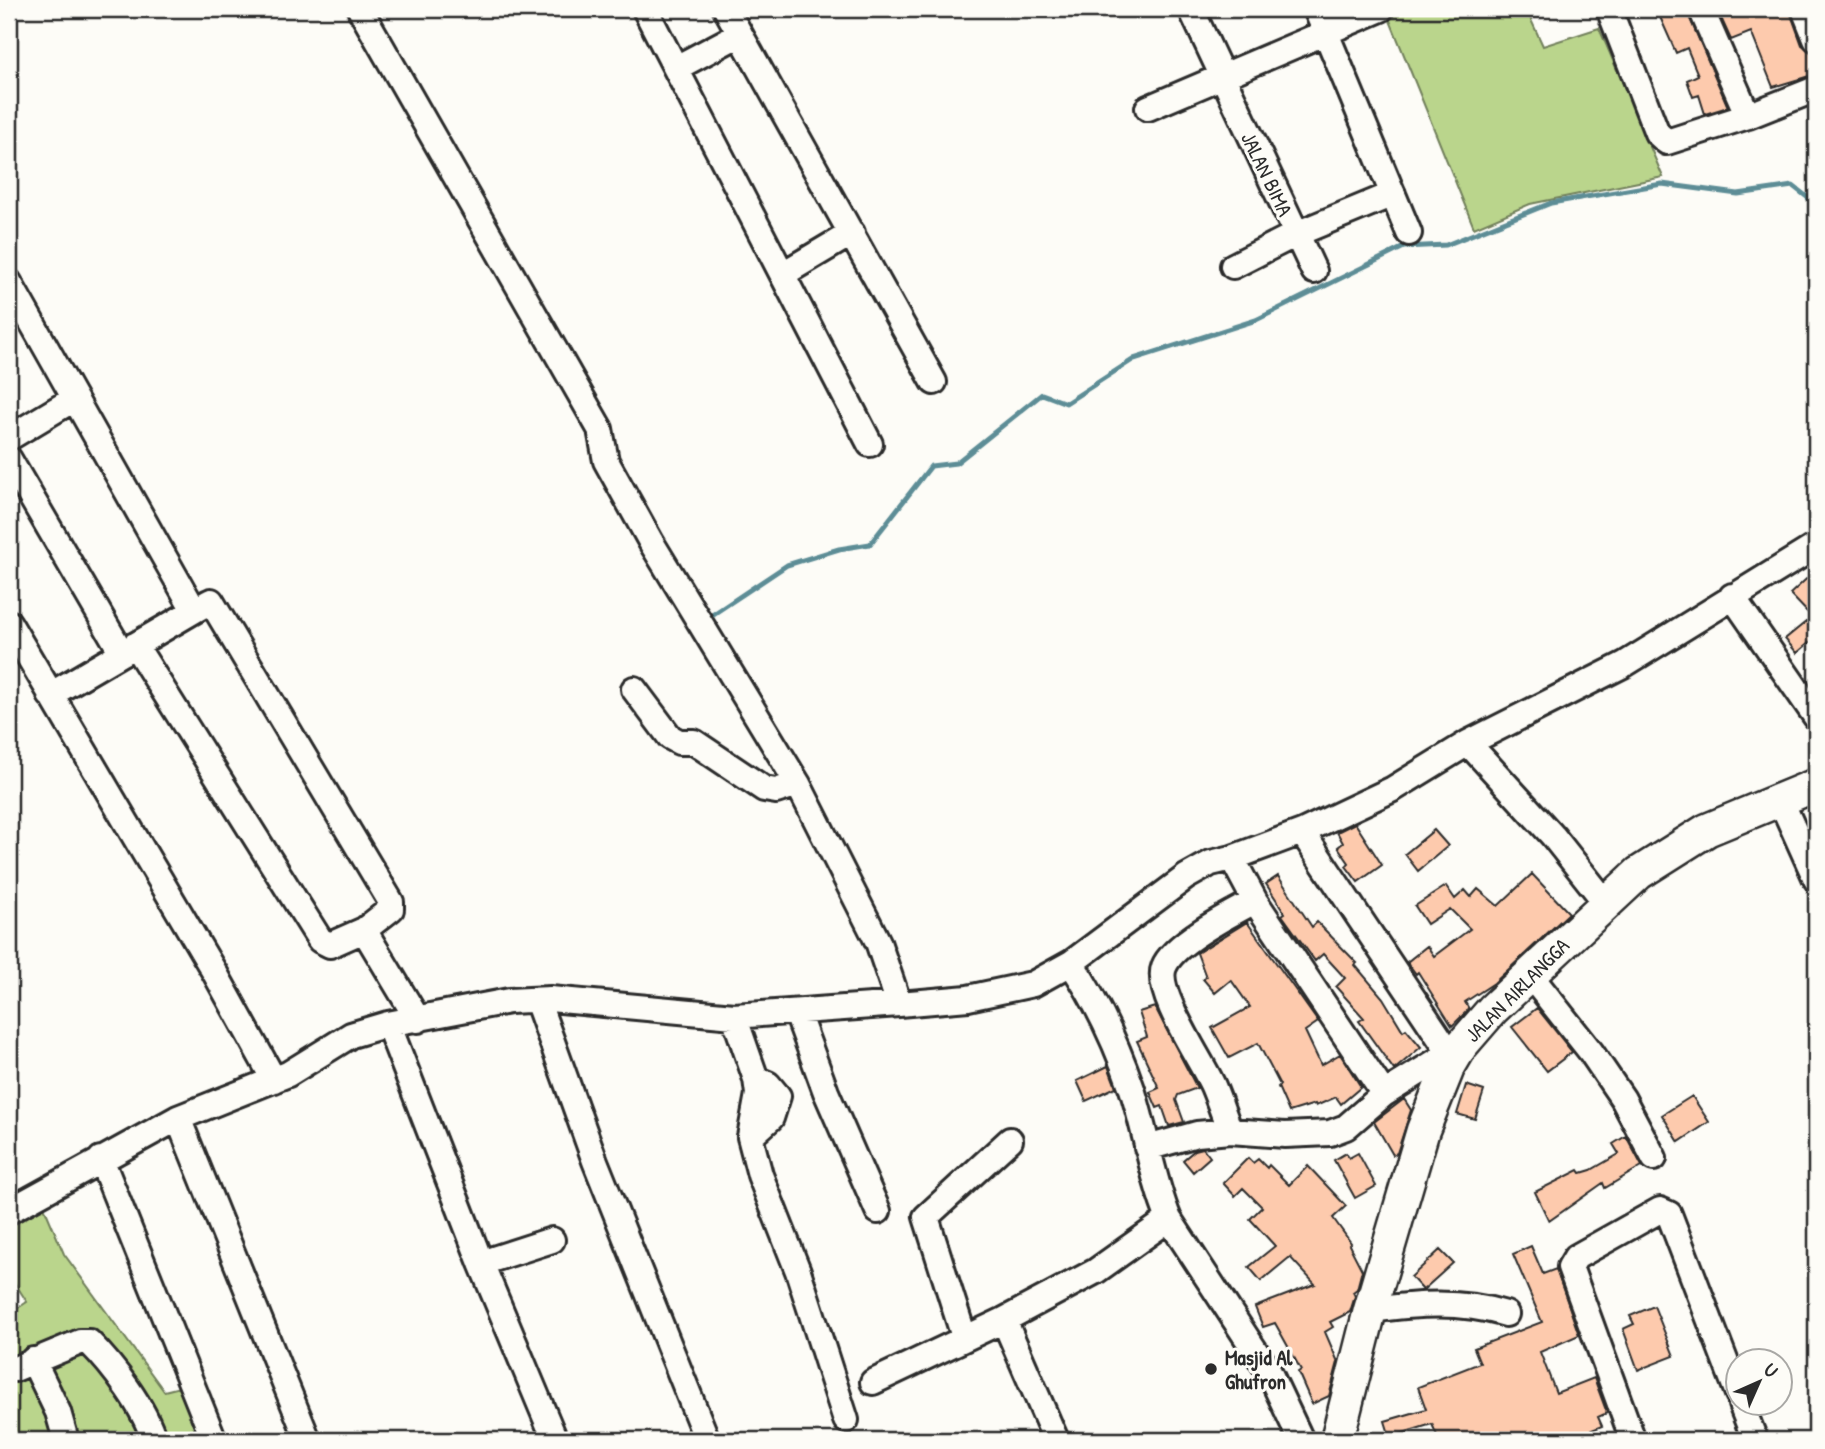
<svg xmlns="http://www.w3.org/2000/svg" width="1825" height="1449" viewBox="0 0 1825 1449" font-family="'Patrick Hand',sans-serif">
<rect width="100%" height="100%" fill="#fdfcf7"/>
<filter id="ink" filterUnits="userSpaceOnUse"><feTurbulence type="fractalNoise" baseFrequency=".0143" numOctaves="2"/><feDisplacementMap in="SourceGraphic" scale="14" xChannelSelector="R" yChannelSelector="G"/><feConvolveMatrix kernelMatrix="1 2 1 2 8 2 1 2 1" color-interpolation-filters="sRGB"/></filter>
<g filter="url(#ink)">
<path fill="#bad58c" stroke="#72805c" stroke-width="2" d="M1398 9H1526L1543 46 1599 28 1663 177 1530 204 1474 228 1387 13Z
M42 1202 64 1254 164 1391 184 1386 205 1440H12L9 1434V1314L27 1302 9 1274V1220Z"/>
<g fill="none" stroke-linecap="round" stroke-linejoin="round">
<path stroke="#5d8d96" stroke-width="5" d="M712 615 787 565 839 549 870 544 931 466 956 463 1042 394 1066 403 1134 359 1256 320 1404 247 1446 245 1551 203 1662 184 1738 194 1793 186 1816 204"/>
</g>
<path fill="#fdcaad" stroke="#2b2b2b" stroke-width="2" d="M1680 9H1686L1728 107 1705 114 1699 95 1693 97 1687 80 1698 75 1687 48 1676 53 1660 17Z
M1717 9H1789L1802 45 1814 54 1816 74 1773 87 1751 32 1731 40Z
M1816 570V637L1797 653 1785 639 1812 617 1790 594Z
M1355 823 1382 865 1358 882 1346 866 1349 863 1338 847 1343 843 1337 832Z
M1434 830 1448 846 1418 871 1405 854Z
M1532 874 1569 913 1494 983 1465 1002 1469 1009 1452 1026 1418 972 1416 974 1407 962 1427 946 1434 956 1470 929 1450 909 1427 924 1415 906 1446 886 1455 899 1465 890 1471 897 1478 889 1498 906Z
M1278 876 1312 927 1317 922 1357 963 1355 965 1383 998 1403 1031 1406 1029 1421 1047 1394 1070 1359 1021 1364 1018 1336 987 1345 978 1323 954 1315 961 1282 915 1285 913 1266 884Z
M1247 922 1318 1022 1305 1031 1321 1065 1340 1054 1361 1087 1341 1104 1336 1097 1316 1106 1315 1104 1289 1112 1278 1087 1280 1085 1258 1043 1229 1058 1212 1028 1250 1007 1231 980 1215 993 1203 979 1206 977 1197 953Z
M1155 1007 1197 1088 1178 1095 1176 1100 1184 1122 1169 1126 1162 1106 1157 1108 1150 1092 1159 1088 1137 1041 1147 1037 1139 1012Z
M1537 1008 1572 1052 1547 1071 1512 1027Z
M1108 1066 1116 1087 1086 1101 1077 1081Z
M1466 1085 1484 1091 1475 1119 1457 1114Z
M1692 1096 1709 1122 1679 1142 1662 1115Z
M1404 1099 1411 1110 1397 1153 1393 1155 1374 1122Z
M1626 1136 1642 1166 1605 1188 1603 1183 1549 1221 1535 1192 1579 1170 1581 1173 1591 1170 1619 1154 1613 1144Z
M1203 1148 1210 1157 1193 1172 1183 1160 1195 1150Z
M1346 1153 1349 1158 1358 1153 1376 1186 1355 1198 1334 1160Z
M1248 1158 1253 1163 1258 1159 1267 1168 1269 1165 1289 1185 1308 1166 1346 1206 1333 1218 1351 1243 1349 1245 1362 1270 1357 1289 1353 1292 1355 1296 1350 1312 1330 1322 1333 1327 1325 1332 1338 1362 1329 1396 1312 1404 1298 1372 1301 1370 1275 1323 1263 1327 1255 1307 1315 1284 1290 1257 1261 1281 1249 1267 1275 1246 1250 1219 1262 1207 1243 1188 1235 1196 1223 1183Z
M1531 1246 1543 1274 1556 1269 1579 1335 1540 1352 1556 1393 1594 1378 1607 1413 1598 1417 1602 1426 1567 1440H1439L1432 1424 1390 1437 1385 1421 1426 1409 1418 1387 1480 1363 1474 1348 1542 1322 1513 1254Z
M1440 1250 1453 1263 1423 1290 1411 1277Z
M1654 1306 1674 1356 1638 1370 1623 1329 1634 1324 1630 1316Z"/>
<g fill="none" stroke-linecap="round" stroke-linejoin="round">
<g stroke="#2b2b2b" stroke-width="30">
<path id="minor" d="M360 9 600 429 606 461 651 542 798 784 878 942 899 1004
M645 9 870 444
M726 9 934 382
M1191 9 1314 271
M1316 9 1409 233
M1609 9 1657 133 1667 142 1748 116 1816 89
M1701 9 1748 116
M1804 9 1816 39
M676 68 740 34
M1148 108 1381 9
M1233 266 1296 234 1393 194
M783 274 852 233
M9 282 194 610
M9 438 74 399
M9 459 122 653
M1732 596 1816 717
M211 601 391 902V909L364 930
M9 623 215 973 274 1080
M135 645 320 940 330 945 364 930 418 1020
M634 689 670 737 679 742H694L764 789 776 791 798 784
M50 695 209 602
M1468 743 1553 836 1606 903
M1780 799 1816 879
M1302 832 1449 1052
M1232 858 1255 901 1384 1094
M1071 963 1186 877 1211 863 1232 858 1302 832 1393 789 1468 743 1625 664 1816 546
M1530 975 1591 1052 1623 1099 1654 1158
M537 1000 595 1161 707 1440
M797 1013 826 1092 878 1211
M734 1016 756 1079 768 1084 778 1096 771 1118 750 1137 760 1175 798 1271 846 1420
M388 1024 481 1263 555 1440
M178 1118 308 1440
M1230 1131C1224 1116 1219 1100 1213 1086 1202 1061 1154 992 1164 967 1173 943 1232 913 1255 901
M750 1137 758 1094 756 1079
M1147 1148 1197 1134 1230 1131 1285 1135 1330 1133 1346 1127 1384 1094 1461 1046
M101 1159 214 1440
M9 1211 178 1118 288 1074 351 1035 388 1024 509 1001 550 999 734 1016 899 1004 968 998 1033 984 1071 963C1097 1002 1117 1045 1132 1089 1146 1132 1152 1178 1169 1219L1269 1372 1301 1440
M481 1263 552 1240
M1370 1310C1417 1304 1460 1300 1506 1314
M1004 1320 1056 1440
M964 1337 926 1217 1010 1140
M33 1360 58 1412 66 1440
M15 1369 80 1342H89C113 1366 145 1408 154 1440
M873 1382 1004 1320 1096 1271 1169 1219
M1741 1404 1755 1440
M1633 1440 1570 1267 1576 1257 1660 1210 1669 1214 1738 1394"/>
</g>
<g stroke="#2b2b2b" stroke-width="37">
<path id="major" d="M1337 1440 1370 1310 1423 1130 1448 1068 1461 1046 1493 1009 1639 873 1707 830 1816 785"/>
</g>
<use href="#minor" stroke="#fdfcf7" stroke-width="24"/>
<use href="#major" stroke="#fdfcf7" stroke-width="32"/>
</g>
</g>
<circle fill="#2b2b2b" stroke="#fdfcf7" stroke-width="2.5" cx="1211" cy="1369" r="7"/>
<g text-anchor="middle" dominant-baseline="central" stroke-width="6" stroke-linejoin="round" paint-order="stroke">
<g font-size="21" fill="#2b2b2b" stroke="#fdfcf7">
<text transform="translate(1267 174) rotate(64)">JALAN BIMA</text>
<text transform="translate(1517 990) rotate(-45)">JALAN AIRLANGGA</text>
</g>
<g font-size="21" font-weight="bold" fill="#2b2b2b" stroke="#fdfcf7" text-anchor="start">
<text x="1225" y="1357">Masjid Al<tspan x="1225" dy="24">Ghufron</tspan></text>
</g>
</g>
<rect width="1825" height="1449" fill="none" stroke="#fdfcf7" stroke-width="35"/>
<rect x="18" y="18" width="1790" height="1414" fill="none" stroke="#2b2b2b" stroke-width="2.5" filter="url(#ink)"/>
<g transform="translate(1759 1382) rotate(45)"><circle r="33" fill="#fdfcf7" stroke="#a9a8a5" stroke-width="2"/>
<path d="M0-5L12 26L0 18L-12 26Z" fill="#2b2b2b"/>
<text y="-10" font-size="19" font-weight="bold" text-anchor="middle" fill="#2b2b2b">U</text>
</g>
</svg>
